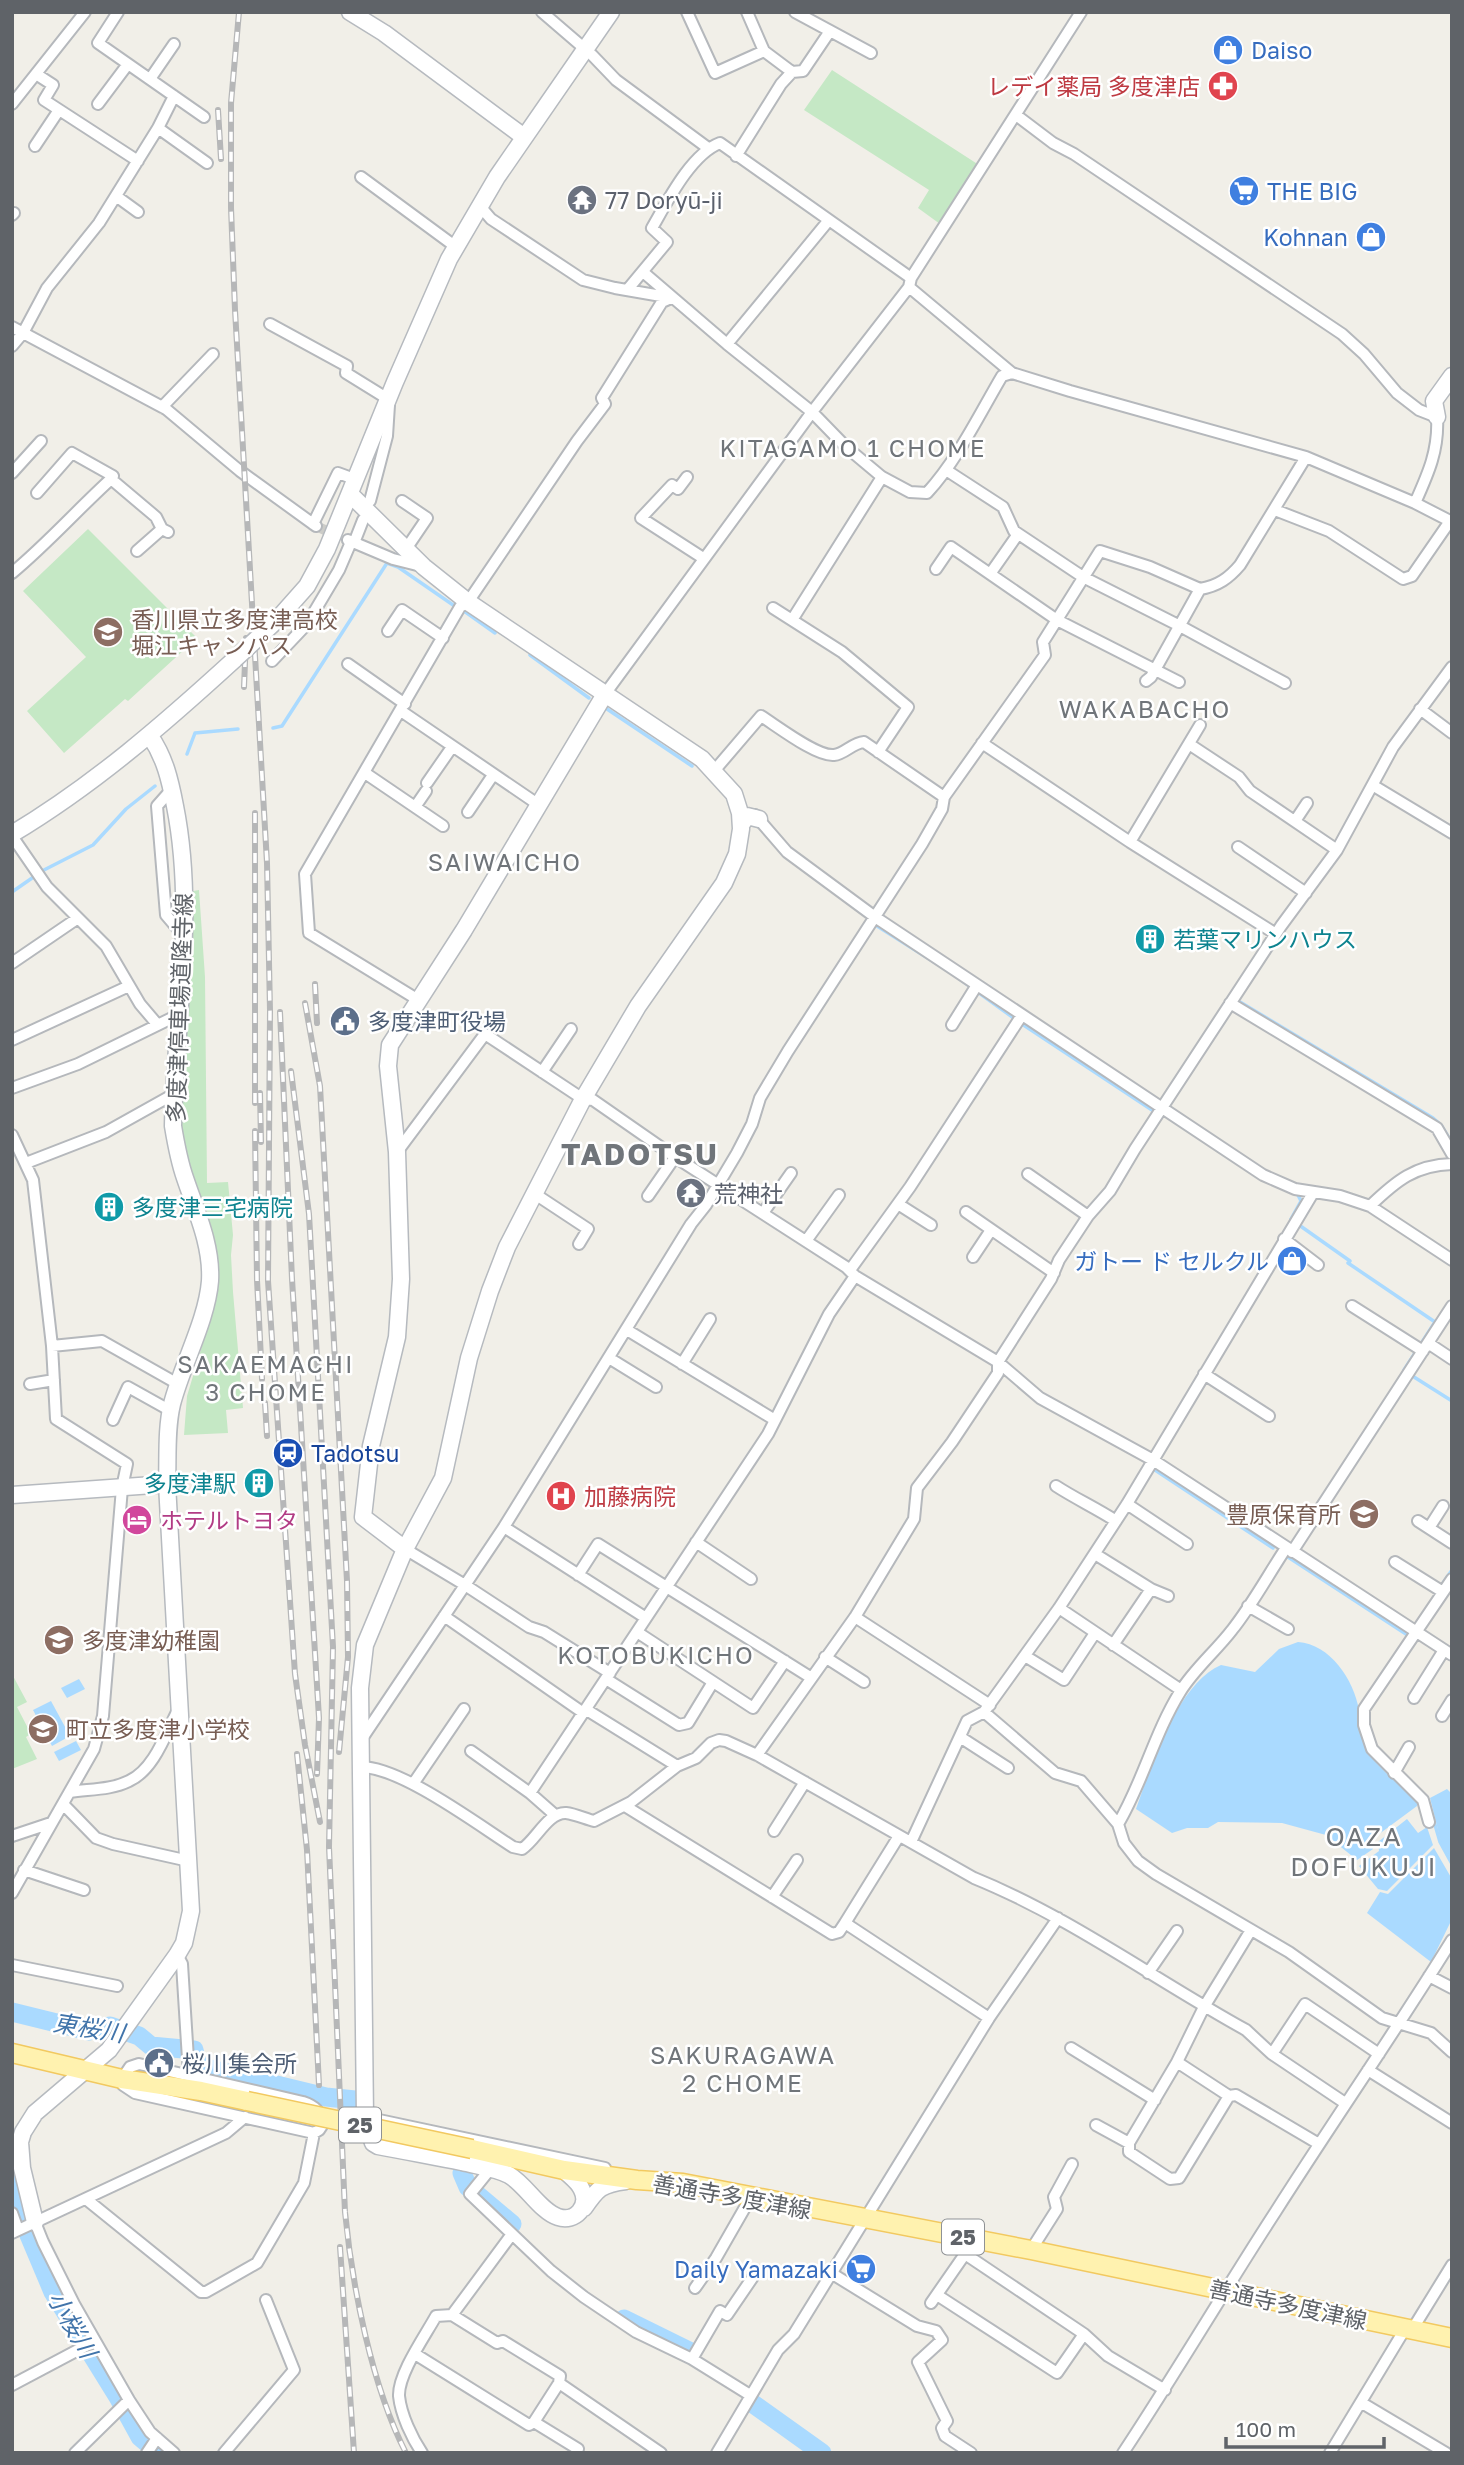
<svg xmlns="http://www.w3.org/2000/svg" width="1464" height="2465" viewBox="0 0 1464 2465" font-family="'Golos Text','Noto Sans JP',sans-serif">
<rect width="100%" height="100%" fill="#f1efe8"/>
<path fill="#c5e8c5" d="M832 70 979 165 940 224 918 208 929 190 804 110Z
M88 529 197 638 128 701 125 699 64 753 27 711 86 657 23 591Z
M199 890 205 977 207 1183 228 1182 233 1235 231 1255 233 1292 243 1408 226 1410 228 1433 184 1435 187 1396 215 1303 217 1277 211 1229 187 1162 183 1141 180 1108 193 891Z
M12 1674 27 1702 17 1707 31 1734 26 1737 37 1759 12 1769Z"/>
<path fill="#aadaff" d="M1298 1642C1330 1644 1354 1680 1359 1710 1361 1722 1359 1735 1365 1747 1375 1766 1402 1786 1418 1801L1417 1806 1371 1840 1373 1849 1357 1860 1326 1835 1282 1823 1218 1822 1208 1828H1187L1172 1833 1136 1809C1151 1766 1177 1684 1221 1665L1255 1672 1279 1649Z
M79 1679 85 1689 67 1698 61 1688Z
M51 1701 70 1736 52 1746 33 1710Z
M76 1741 81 1750 59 1761 54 1752Z
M1447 1789 1452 1794V1861L1441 1842 1430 1798Z
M1407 1819 1418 1833 1427 1827 1433 1845 1387 1891 1378 1889 1359 1866 1379 1851 1378 1842Z
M1434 1848 1452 1879V1919L1431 1962 1367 1913 1380 1892 1388 1894Z"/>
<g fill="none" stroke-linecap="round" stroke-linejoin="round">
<path stroke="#aadaff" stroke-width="3.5" d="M464 611 495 633
M530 655 589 698
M607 709 692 766
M273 728 282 726 387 563 398 567 456 607
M187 754 195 733 238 729
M42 871 93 845 126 809 155 786
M12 892 35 876
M877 926 942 967
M957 977 1015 1019
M1240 1002 1433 1118 1441 1125 1452 1143
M1022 1024 1155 1112
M1291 1219 1301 1201 1298 1195 1293 1193
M1299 1225 1350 1261 1348 1263 1435 1322 1404 1370
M1414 1377 1452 1401
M1155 1470 1273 1548
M1288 1557 1409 1636
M1443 1583 1452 1570
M1427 1797 1440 1842 1452 1864"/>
<path stroke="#aadaff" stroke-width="19" d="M12 2012 89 2031 110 2026 139 2036 151 2046 194 2050 198 2066 326 2097 355 2100
M462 2173 468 2187 512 2224
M12 2181 21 2216 53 2292 118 2397 140 2437 159 2453
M624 2319 691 2352
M752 2403 822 2453"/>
<path stroke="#ccccc8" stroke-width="10" stroke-dasharray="10 5" stroke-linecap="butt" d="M316 526 347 540"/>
<g stroke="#b5b8bc" stroke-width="14">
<path id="street" d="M118 12 98 43 204 117
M542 12 592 55 616 80 708 148
M687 12 715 73 764 51
M747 12 764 51 792 72
M795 12 871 53
M36 74 53 85 44 100 138 161
M150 79 174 44
M12 104 85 12
M98 104 128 64
M1016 115 1053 143 1074 154 1342 334 1364 354 1397 393 1419 410 1437 417C1439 450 1428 474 1415 503
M158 128 207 163
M35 146 59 110
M736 156 781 84 792 72 803 71 830 31
M361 177 456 247
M116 196 138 212
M479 205 491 219 583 280 615 288 667 297
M12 215 14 213
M643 272 727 344 812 412 845 446 882 477 910 492 927 493C958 459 979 415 1002 376L1012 373
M909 287 1012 373 1070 391 1306 457 1415 503 1452 522
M628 289 667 242 652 228C667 202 691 154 720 143L911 278
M270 324 347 366 346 373 388 399
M12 327 166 409 240 471 316 526
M727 344 829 220
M12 346 23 333 47 288 99 223 158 128 174 96
M162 407 213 354
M946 470 1003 507 1014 531 1083 577 1180 626 1285 683
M12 473 41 441
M687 477 678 489 672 485 641 518 703 558
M37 493 72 453 113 476 111 479 156 517 162 529 168 532
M370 501 387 436 389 405
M402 501 427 518 406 549
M1275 510 1329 531 1403 579 1412 576 1450 521
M313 524 338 473 357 480
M348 540 393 559 421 566
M354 543 363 520
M137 551 162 529
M936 569 951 547 1057 620 1179 682
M12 573C47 544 77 510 111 479
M990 574 1018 534
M773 608 842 652 908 707 878 752
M792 620 882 477
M388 631 402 610 443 638
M272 661 307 624 339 570 351 542
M348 664 405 704
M1146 681 1151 677 1200 589C1218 586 1229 578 1240 565L1306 457
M605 694 812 412 909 287 911 278 1081 12
M1420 709 1452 733
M401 711 539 805
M982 743 1130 842 1276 934
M1189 744 1239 777 1250 791 1337 850
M714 771 761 716C777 726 817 757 834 755 845 754 852 743 864 742L944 797
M365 773 443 826
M427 783 452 747
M1374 786 1452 833
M172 789 157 806 166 915 183 935
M415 807 426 791
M468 812 493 775
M755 815 787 852 875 917 1263 1175 1295 1189 1340 1196 1370 1206 1452 1260
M1295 821 1307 803
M12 836 47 887 106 946 140 1004 157 1024
M1130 842 1200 725
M1238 847 1306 893
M12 963 78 918
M420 1001 309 933 305 874 460 607 468 602 577 441 605 404 602 398 662 302 671 298
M1230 1003 1437 1128 1452 1154
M952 1025 977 985
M12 1040 129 986
M542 1072 571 1029
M12 1088 78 1064 178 1015
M12 1135 33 1180 52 1346 56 1419 127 1464 122 1488 103 1716 94 1749 12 1893
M397 1152 485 1034 583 1099 593 1100 675 1157 846 1267 855 1276 998 1362 1040 1398 1153 1460 1452 1655
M26 1163 106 1132 174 1094
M1028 1174 1088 1216
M535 1194 588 1229 579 1244
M648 1196 675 1157
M898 1204 931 1225
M1370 1206C1396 1181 1415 1165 1452 1164
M966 1212 1054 1273
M763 1213 791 1173
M1284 1239 1318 1265
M806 1241 839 1195
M973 1257 991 1230
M850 1270 910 1187 1022 1015
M1352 1306 1423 1351
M627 1330 775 1420
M1428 1343 1452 1359
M52 1346 102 1341 178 1384
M609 1358 656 1387
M682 1364 710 1319
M1204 1374 1269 1416
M30 1384 54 1380
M113 1420 128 1387 171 1411
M1056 1486C1076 1499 1096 1508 1116 1521
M1127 1504 1187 1544
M1418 1521 1452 1543
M504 1527 646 1618
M1429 1528 1443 1506
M696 1542 751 1579
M405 1549 465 1585 529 1627 544 1632 610 1673
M1292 1552 1452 1306
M1095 1554 1151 1589 1168 1596
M1395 1562 1443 1592
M578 1575 598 1544 810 1677
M1248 1606 1288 1629
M1059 1608 1181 1690
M444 1616 582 1712H590L677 1766
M855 1617 990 1705
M637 1632 753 1708 785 1661
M1113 1645 1151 1589
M1025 1656 1064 1680 1095 1633
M825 1657 864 1682
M606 1679 679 1725 688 1723 713 1682
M1414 1698 1444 1650
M984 1712 1055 1773 1081 1781 1118 1824 1124 1843 1138 1861 1156 1874 1289 1952 1382 2018 1431 2033 1452 2052
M1442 1716 1452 1700
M960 1737 1008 1768
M361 1740 504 1527 691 1224 706 1205 737 1153 752 1124 760 1098 788 1051 922 844 942 809 944 797 1045 655 1043 642 1100 551 1150 567 1200 589
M471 1751 530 1793 555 1815
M757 1755 855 1617 914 1519 917 1488 952 1442 998 1373V1362L1051 1279 1059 1260 1088 1216 1110 1191 1135 1149 1281 926 1337 850 1393 747 1452 667
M361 1767C401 1767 477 1824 513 1847L522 1849C536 1840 548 1812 566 1813 575 1814 586 1819 594 1821L631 1802 677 1766 696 1758 711 1743 719 1740 726 1741 757 1755 974 1878C1070 1917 1155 1980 1246 2030L1272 2054 1345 2103
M1394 1773 1409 1747
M413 1784 464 1709
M70 1792C90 1789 111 1790 129 1781 154 1770 166 1733 178 1710
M530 1793 768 1434 829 1314 855 1276
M63 1804 96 1838 113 1844 189 1861
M625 1806 832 1934 839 1932 845 1923
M1429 1822 1423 1800 1372 1749 1364 1725V1709L1452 1579
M1118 1824C1143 1782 1154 1734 1180 1692 1194 1669 1216 1651 1232 1630 1252 1605 1268 1575 1286 1548
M774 1831 805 1782
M12 1836 51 1823
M899 1836 845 1923 989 2018
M911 1842 967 1721 984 1712 1059 1608 1127 1504 1313 1193
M24 1870 84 1890
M772 1897 797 1860
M177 1955 182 1964 189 2075
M12 1965 117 1986
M1148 1973 1177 1931
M1429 1976 1452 1988
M1071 2048 1155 2100
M1272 2054 1305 2004 1379 2054
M1177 2062 1204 2007 1251 1930
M1368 2070 1452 2123
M1229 2096 1177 2062 1129 2143V2152L1170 2179 1179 2178 1229 2096 1236 2095 1319 2144
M365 2117 605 2168
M1096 2125 1129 2143
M491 2168 470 2194 551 2271 584 2297 636 2332 692 2359 750 2395
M86 2199 201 2292H206L257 2263 304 2183 314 2133 319 2130 323 2124C320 2111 315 2106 303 2102L139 2064 130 2067 122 2079 123 2085 135 2093 314 2133
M12 2213 18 2230
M35 2222 43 2242 74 2304 129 2400 150 2432 174 2453
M12 2233 226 2133 245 2117
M962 2237 965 2254 1084 2334 1108 2356 1165 2390
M1031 2250 1057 2209 1054 2197 1072 2164
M831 2273 917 2326 936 2331 942 2340 918 2362 947 2421 942 2428 945 2436 971 2453
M695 2288 716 2258 751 2197
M937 2295 1057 2373 1084 2334
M931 2303 965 2254
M452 2315 497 2343 503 2341 560 2376 559 2383 661 2453
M1412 2330 1452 2265
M415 2354 529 2425 534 2422 578 2449
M692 2359 720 2311 727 2315 757 2271
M12 2385 95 2341
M1362 2403 1446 2453
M534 2422 559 2383
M75 2453 129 2400
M147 2453 157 2438
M224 2453 294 2370 266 2300
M422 2453C412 2438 401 2415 399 2396 398 2374 425 2336 436 2316L452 2315 512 2234
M717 2453 778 2350 794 2334 989 2018 1058 1918
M1123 2453C1176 2373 1224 2291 1276 2211 1334 2120 1395 2032 1452 1940
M1330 2453 1405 2329"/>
</g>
<g stroke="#b6babf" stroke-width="19">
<path id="secondary" d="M350 12 384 33 524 137
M1437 417 1434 401 1452 376
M351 495 424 567 468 602 702 759 734 794 740 813 741 829 737 854 724 883 638 1006 583 1099 507 1247 490 1291 469 1358 443 1478 405 1549 365 1645 360 1688 365 2117 373 2143 378 2146C406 2151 434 2157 462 2162 478 2166 495 2168 509 2175 526 2185 540 2211 558 2217 575 2223 590 2206 582 2190 579 2182 570 2176 564 2170
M276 621 307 586 327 549 395 382 449 259 497 177 611 12
M741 825 747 816 759 819
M12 834C94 785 165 723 235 659
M12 1495 167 1484
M405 1549 363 1517 371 1446 397 1337 401 1279 397 1152 388 1066 390 1045 464 930 605 694
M584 2208C597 2189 601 2184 626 2181
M35 2222 22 2168 20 2142 23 2132 35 2113 109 2050 177 1955 184 1943 191 1911 167 1484C168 1457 166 1429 172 1404 182 1365 207 1320 210 1281 212 1245 196 1211 185 1178 179 1161 176 1144 173 1126 175 1020 196 911 175 806 170 780 165 758 150 736"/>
</g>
<g stroke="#f2c960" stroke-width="21">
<path id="primary" d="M12 2053 122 2079 201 2091 247 2101
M472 2149 564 2170 637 2180 683 2183 1031 2250 1452 2338"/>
</g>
<use href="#street" stroke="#fff" stroke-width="10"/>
<use href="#secondary" stroke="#fff" stroke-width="16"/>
<use href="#primary" stroke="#fff2af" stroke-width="18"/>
<g stroke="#b6b7b8" stroke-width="6">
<path id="rail" d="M239 12 231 103V208L235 310 267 863 270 1011 268 1281 295 1674 305 1745 320 1822
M218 110 221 159
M244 687 246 638
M255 813V1103
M315 984 317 1023
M305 1003 320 1086 347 1581 348 1657 339 1752
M280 1012 292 1279 319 1718 317 1774
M291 1071 309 1214 333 1647 329 1847 345 2212C352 2286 372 2387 406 2453
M260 1093 261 1142
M255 1131 257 1280 262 1379
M265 1403 267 1436
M297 1754 307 1850 319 2085
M340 2247 354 2453"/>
</g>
<use href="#rail" stroke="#fff" stroke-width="3.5" stroke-dasharray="10" stroke-linecap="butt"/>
<g stroke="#b6babf" stroke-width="19" stroke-linecap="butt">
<path id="secondary-bridge" d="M235 659 276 621"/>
</g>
<g stroke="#f2c960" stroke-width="21" stroke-linecap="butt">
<path id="primary-bridge" d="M247 2101 472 2149"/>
</g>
<use href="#secondary-bridge" stroke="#fff" stroke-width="16"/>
<use href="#primary-bridge" stroke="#fff2af" stroke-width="18"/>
</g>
<defs>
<g id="shop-disc" transform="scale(1.575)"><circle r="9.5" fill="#3f7fe0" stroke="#fff"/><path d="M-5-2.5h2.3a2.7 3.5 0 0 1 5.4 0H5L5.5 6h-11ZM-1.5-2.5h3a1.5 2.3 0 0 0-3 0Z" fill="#fff"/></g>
<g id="pharmacy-disc" transform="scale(1.575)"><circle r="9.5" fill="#e0444e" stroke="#fff"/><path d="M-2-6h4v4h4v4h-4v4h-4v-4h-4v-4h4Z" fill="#fff"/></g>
<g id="supermarket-disc" transform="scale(1.575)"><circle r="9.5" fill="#3f7fe0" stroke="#fff"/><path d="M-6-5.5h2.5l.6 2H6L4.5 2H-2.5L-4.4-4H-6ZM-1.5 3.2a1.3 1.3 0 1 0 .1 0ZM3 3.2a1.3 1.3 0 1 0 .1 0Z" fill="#fff"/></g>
<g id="temple-disc" transform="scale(1.575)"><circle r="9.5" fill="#6b7280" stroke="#fff"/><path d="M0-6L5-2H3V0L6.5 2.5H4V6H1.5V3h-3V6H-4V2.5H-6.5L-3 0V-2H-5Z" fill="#fff"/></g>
<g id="school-disc" transform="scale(1.575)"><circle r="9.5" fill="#8d6e63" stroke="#fff"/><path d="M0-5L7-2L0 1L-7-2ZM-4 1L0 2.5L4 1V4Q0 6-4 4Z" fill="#fff"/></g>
<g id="building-disc" transform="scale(1.575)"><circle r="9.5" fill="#0f9aa8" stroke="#fff"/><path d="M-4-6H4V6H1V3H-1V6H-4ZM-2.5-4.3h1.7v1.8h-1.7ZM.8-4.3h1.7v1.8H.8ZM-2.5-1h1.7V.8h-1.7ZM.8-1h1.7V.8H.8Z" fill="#fff"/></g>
<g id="civic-disc" transform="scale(1.575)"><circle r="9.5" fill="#5c6f8a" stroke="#fff"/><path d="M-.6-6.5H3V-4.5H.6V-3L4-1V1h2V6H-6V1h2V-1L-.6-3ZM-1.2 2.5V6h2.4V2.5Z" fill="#fff"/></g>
<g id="station-disc" transform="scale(1.575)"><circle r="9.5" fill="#1a4fb4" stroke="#fff"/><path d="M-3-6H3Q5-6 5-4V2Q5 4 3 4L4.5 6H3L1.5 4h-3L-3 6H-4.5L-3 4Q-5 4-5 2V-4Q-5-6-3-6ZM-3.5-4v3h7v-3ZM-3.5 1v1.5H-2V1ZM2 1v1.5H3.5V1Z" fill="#fff"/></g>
<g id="hospital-disc" transform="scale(1.575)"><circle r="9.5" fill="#e0444e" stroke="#fff"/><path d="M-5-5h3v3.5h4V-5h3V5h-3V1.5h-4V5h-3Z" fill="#fff"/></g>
<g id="hotel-disc" transform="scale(1.575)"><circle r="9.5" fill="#d1479c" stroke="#fff"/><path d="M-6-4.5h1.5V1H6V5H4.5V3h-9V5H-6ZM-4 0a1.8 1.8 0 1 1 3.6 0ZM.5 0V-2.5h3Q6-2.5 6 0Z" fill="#fff"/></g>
</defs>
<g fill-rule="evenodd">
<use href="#shop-disc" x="1228" y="50"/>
<use href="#pharmacy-disc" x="1223" y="86"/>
<use href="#supermarket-disc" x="1244" y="191"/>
<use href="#temple-disc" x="582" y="200"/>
<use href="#shop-disc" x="1371" y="237"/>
<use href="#school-disc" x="108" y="632"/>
<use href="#building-disc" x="1150" y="939"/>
<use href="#civic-disc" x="345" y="1021"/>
<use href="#temple-disc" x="691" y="1193"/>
<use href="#building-disc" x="109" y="1207"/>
<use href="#shop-disc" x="1292" y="1261"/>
<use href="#station-disc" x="288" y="1453"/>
<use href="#building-disc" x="259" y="1483"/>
<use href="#hospital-disc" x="561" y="1496"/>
<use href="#school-disc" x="1364" y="1514"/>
<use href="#hotel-disc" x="137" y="1520"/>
<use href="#school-disc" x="59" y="1640"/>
<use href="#school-disc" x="43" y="1729"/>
<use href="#civic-disc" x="159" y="2063"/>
<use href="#supermarket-disc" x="861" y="2269"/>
</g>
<g text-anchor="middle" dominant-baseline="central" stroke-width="5" stroke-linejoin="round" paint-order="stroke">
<g fill="#fff" stroke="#8f9295" stroke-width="2">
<rect x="339" y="2107.5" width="42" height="35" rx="5"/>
<rect x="942" y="2219.5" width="42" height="35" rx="5"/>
</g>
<g font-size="21" font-weight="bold" fill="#5f6368">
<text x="360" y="2125">25</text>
<text x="963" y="2237">25</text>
</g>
<g font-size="23" fill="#366cbe" stroke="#fff" text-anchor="end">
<text x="1251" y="50" text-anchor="start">Daiso</text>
<text x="1267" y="191" text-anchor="start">THE BIG</text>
<text x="1348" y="237">Kohnan</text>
<text x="1269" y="1261">ガトー ド セルクル</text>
<text x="838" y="2269">Daily Yamazaki</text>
</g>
<g font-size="23" fill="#be3a42" stroke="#fff" text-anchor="end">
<text x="1200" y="86">レデイ薬局 多度津店</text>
<text x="584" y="1496" text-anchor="start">加藤病院</text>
</g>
<g font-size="23" fill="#5b616d" stroke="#fff" text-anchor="start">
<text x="605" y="200">77 Doryū-ji</text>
<text x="714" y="1193">荒神社</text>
</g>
<g font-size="23" fill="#785e54" stroke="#fff" text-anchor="start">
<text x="131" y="619">香川県立多度津高校<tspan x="131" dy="26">堀江キャンパス</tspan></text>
<text x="1341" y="1514" text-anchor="end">豊原保育所</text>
<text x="82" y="1640">多度津幼稚園</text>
<text x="66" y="1729">町立多度津小学校</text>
</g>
<g font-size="23" fill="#0d838f" stroke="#fff" text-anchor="start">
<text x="1173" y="939">若葉マリンハウス</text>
<text x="132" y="1207">多度津三宅病院</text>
<text x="236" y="1483" text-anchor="end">多度津駅</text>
</g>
<g font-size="23" fill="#5f6368" stroke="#fff">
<text transform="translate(179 1008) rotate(-88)">多度津停車場道隆寺線</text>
<text transform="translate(732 2196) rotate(10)">善通寺多度津線</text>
<text transform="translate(1288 2304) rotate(12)">善通寺多度津線</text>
</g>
<g font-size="23" fill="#4e5e75" stroke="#fff" text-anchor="start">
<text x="368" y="1021">多度津町役場</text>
<text x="182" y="2063">桜川集会所</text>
</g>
<g font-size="23" fill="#164399" stroke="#fff" text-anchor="start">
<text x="311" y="1453">Tadotsu</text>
</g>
<g font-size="23" fill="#b23c85" stroke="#fff" text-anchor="start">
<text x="160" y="1520">ホテルトヨタ</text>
</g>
<g font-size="24" letter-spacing="2" fill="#70757a" stroke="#fff">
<text x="853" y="447">KITAGAMO 1 CHOME</text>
<text x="1145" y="708">WAKABACHO</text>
<text x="505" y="861">SAIWAICHO</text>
<text x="266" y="1363">SAKAEMACHI<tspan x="266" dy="28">3 CHOME</tspan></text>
<text x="656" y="1654">KOTOBUKICHO</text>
<text x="743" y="2054">SAKURAGAWA<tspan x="743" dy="28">2 CHOME</tspan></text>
</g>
<g font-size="24" font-style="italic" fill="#4174aa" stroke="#fff">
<text transform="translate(89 2027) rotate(9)">東桜川</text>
<text transform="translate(73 2324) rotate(60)">小桜川</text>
</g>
<g font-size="26" letter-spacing="2" fill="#70757a" stroke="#fff">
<text x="1364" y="1836">OAZA<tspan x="1364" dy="30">DOFUKUJI</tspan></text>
</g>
<g font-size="30" font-weight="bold" letter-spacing="2" fill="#70757a" stroke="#fff">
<text x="640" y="1154">TADOTSU</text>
</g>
</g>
<rect width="1464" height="2465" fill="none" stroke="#5f6368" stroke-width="28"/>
<path d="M1226 2437v10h158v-10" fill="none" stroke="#5f6368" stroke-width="3.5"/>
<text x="1236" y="2437" font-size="21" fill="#5f6368" stroke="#ffffff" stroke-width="5" paint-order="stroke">100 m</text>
</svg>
